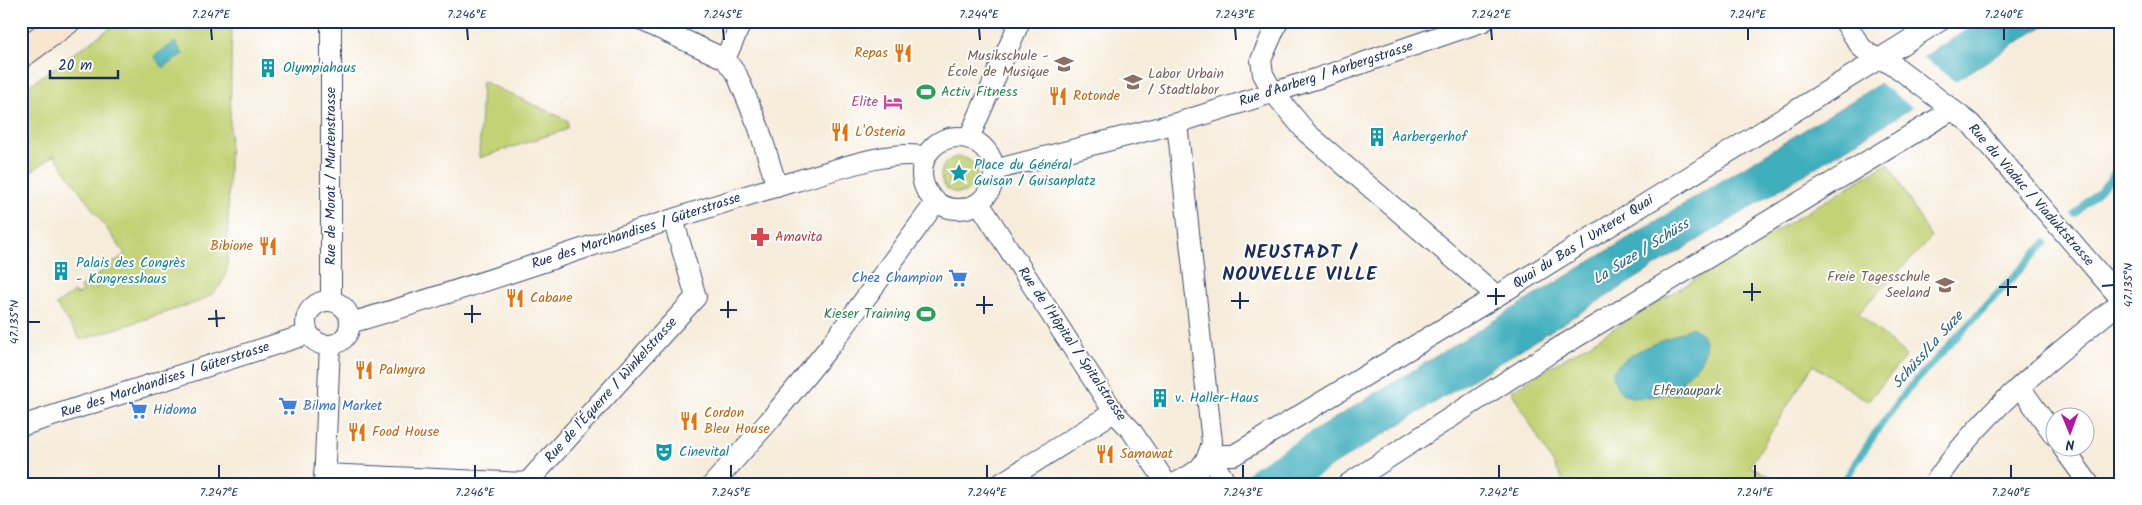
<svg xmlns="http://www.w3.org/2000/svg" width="2142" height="505" viewBox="0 0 2142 505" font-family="Kalam,sans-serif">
<rect width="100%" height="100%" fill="#fff"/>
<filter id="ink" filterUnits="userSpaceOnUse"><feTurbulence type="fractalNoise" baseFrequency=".02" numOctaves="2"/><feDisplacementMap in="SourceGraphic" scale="10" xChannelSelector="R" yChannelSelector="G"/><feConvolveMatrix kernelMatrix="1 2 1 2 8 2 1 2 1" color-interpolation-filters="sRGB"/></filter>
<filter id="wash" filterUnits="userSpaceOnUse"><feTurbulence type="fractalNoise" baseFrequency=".0096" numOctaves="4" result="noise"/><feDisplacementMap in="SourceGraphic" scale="20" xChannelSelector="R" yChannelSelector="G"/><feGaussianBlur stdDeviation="1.12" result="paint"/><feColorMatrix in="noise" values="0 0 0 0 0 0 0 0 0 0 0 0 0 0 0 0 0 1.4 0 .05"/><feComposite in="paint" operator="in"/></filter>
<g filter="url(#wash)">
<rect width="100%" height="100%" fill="#f6ecda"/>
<path fill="#c2d275" stroke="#6e806a" d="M120 21H232L227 270C222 286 216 293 201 301L81 340 56 305 74 292 77 295 82 292 80 288 125 254 54 155 21 179V91Z
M482 81 567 120 568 126 565 130 479 158Z
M941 175a18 18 0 1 1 36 0a18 18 0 1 1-36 0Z
M1888 163 1931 238 1858 313 1906 356 1868 401 1813 365 1750 466 1784 484H1565L1511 391Z"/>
<path fill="#41afbd" stroke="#2e6f8e" d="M1982 21H2052L1303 484H1275L1262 463Z
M175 42 183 54 163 68 154 56Z
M1691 327C1719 338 1701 368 1683 379L1684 391C1676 396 1672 393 1665 394 1641 400 1614 403 1613 371 1634 346 1665 342 1691 327Z"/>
<path fill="#f6ecda" d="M1921 56 1957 83 1914 109 1879 82Z"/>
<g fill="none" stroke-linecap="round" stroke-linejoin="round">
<path stroke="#41afbd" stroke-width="7" d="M2075 214 2109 181 2121 163
M1842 484 1879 428 1908 389 2045 243"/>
<path stroke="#41afbd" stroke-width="40" d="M1265 484 1320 450"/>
</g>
</g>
<g filter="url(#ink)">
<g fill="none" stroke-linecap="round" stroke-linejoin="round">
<g stroke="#3c4b71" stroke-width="22">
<path id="minor" d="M643 21 725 59 737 75 759 128 777 187
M1278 21 1261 60 1263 74 1273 92 1307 133 1497 296
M1844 21 1861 47 1869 54 1895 66 1970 123 2121 299
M725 59 742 21
M922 173a36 36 0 1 1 72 0a36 36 0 1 1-72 0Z
M969 138 1020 21
M994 170 1177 123 1325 76 1484 21
M979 203 1114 412 1131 430 1167 484
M306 323a22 22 0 1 1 44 0a22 22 0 1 1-44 0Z
M331 301V21
M350 323C500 280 646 224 796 181 831 172 891 148 925 157
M2020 387 2054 435
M21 426 308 334
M2063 448 2089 484
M1209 455H1234L1497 296 1940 21
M1209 455 1223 478 1224 484
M324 474 527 483 696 297 673 219
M324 484 330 345
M713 484 769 421 831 345 936 202
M1000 484 1114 412
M1174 484C1197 472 1206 468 1212 442L1177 123
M1348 484 1550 353 1952 110
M1934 484C1982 411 2054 356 2121 302"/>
</g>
<g stroke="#3c4b71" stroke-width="30">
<path id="secondary" d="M21 54 66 21"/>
</g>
<use href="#minor" stroke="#fff" stroke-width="20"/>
<use href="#secondary" stroke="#fce5cf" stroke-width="28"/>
</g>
</g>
<path fill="none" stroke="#1b2f5e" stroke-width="2" d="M211 28 212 40M467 28 468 40M723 28 724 40M979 28 980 40M1235 28 1236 40M1491 28 1492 40M1748 28V40M2004 28V40M2008 279V296M1752 283V301M2102 286 2114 285M1999 287H2017M1496 288V305M1240 292V309M1743 292H1761M984 296V314M1487 296H1505M728 301V318M1231 301H1249M472 305V323M976 305H993M216 310 217 327M720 310H737M464 314H481M208 319 225 318M28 322H40M219 465V478M475 465V478M731 465V478M987 465V478M1243 465V478M1499 465V478M1755 465V478M2011 465V478"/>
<defs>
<g id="restaurant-bare" transform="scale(1.5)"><path d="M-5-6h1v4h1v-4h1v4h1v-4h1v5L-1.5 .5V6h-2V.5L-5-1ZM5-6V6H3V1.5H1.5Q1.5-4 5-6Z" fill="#e8710a" stroke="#fff" stroke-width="2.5" paint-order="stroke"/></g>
<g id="school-bare" transform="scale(1.5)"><path d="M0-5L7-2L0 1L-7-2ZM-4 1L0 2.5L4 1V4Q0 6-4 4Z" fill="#8d6e63" stroke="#fff" stroke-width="2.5" paint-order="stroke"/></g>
<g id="building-bare" transform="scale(1.5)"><path d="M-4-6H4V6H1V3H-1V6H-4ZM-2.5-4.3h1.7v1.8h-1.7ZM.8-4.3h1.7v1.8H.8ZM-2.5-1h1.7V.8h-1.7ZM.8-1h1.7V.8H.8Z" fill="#0f9aa8" stroke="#fff" stroke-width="2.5" paint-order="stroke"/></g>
<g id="university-bare" transform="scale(1.5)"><path d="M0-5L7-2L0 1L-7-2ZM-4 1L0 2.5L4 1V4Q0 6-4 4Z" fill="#8d6e63" stroke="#fff" stroke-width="2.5" paint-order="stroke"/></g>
<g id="stadium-bare" transform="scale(1.5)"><path d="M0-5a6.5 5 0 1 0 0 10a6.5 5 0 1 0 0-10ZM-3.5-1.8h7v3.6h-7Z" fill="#2e9e5b" stroke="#fff" stroke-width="2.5" paint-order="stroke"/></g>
<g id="hotel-bare" transform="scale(1.5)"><path d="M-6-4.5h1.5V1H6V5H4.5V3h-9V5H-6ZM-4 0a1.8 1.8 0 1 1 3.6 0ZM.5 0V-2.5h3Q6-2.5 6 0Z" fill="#d1479c" stroke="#fff" stroke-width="2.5" paint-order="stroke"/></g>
<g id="sight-bare" transform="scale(1.5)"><path d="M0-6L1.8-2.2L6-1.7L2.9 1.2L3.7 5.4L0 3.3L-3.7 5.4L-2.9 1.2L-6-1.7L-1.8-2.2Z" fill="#0f9aa8" stroke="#fff" stroke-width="2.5" paint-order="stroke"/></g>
<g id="pharmacy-bare" transform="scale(1.5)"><path d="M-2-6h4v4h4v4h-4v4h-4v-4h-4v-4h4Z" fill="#e0444e" stroke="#fff" stroke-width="2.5" paint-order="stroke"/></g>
<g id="supermarket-bare" transform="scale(1.5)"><path d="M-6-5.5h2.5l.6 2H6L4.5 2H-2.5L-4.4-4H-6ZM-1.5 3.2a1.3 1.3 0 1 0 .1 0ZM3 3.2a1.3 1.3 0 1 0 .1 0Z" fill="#3f7fe0" stroke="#fff" stroke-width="2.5" paint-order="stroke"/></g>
<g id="theatre-bare" transform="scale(1.5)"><path d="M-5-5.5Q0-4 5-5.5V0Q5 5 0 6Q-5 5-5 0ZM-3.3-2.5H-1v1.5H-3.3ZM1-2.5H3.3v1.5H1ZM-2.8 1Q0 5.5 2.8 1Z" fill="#0f9aa8" stroke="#fff" stroke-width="2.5" paint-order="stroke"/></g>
</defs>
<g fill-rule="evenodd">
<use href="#restaurant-bare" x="903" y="53"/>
<use href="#school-bare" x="1064" y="64"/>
<use href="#building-bare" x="268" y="68"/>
<use href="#university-bare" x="1133" y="82"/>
<use href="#stadium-bare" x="926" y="92"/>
<use href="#restaurant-bare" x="1058" y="96"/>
<use href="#hotel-bare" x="893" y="102"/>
<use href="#restaurant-bare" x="840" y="132"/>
<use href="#building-bare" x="1377" y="137"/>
<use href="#sight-bare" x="959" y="173"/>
<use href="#pharmacy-bare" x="760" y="237"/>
<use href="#restaurant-bare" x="268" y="246"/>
<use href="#building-bare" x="61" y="271"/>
<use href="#supermarket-bare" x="958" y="278"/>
<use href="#school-bare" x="1945" y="285"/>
<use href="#restaurant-bare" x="515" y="298"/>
<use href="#stadium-bare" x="926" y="314"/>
<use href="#restaurant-bare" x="364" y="370"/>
<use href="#building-bare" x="1160" y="398"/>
<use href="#supermarket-bare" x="288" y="406"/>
<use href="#supermarket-bare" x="138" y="410"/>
<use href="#restaurant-bare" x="689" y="421"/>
<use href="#restaurant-bare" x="357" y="432"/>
<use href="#theatre-bare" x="664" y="452"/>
<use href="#restaurant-bare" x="1105" y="454"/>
</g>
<g text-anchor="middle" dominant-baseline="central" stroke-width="4" stroke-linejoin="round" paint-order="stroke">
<g font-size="14" fill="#c56008" stroke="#fff" text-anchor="start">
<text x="888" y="53" text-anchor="end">Repas</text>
<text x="1073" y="96">Rotonde</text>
<text x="855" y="132">L'Osteria</text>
<text x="253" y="246" text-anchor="end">Bibione</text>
<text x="530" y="298">Cabane</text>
<text x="379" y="370">Palmyra</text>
<text x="704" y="413">Cordon<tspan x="704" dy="16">Bleu House</tspan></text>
<text x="372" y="432">Food House</text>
<text x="1120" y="454">Samawat</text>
</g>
<g font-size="14" fill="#785e54" stroke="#fff" text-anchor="end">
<text x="1049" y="56">Musikschule -<tspan x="1049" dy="16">École de Musique</tspan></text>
<text x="1148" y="74" text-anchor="start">Labor Urbain<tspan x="1148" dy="16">/ Stadtlabor</tspan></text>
<text x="1930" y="277">Freie Tagesschule<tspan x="1930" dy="16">Seeland</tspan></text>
</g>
<g font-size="14" fill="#0d838f" stroke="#fff" text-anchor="start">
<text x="283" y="68">Olympiahaus</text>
<text x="1392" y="137">Aarbergerhof</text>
<text x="974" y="165">Place du Général<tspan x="974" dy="16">Guisan / Guisanplatz</tspan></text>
<text x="76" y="263">Palais des Congrès<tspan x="76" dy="16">- Kongresshaus</tspan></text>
<text x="1175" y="398">v. Haller-Haus</text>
<text x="679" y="452">Cinevital</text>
</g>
<g font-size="14" fill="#1b2f5e" stroke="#fff">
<text transform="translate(1326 74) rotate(-18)">Rue d'Aarberg / Aarbergstrasse</text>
<text transform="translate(331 176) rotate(-90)">Rue de Morat / Murtenstrasse</text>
<text transform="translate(2031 195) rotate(49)">Rue du Viaduc / Viaduktstrasse</text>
<text transform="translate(636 231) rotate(-18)">Rue des Marchandises / Güterstrasse</text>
<text transform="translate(1583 242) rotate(-32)">Quai du Bas / Unterer Quai</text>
<text transform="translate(1072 344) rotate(56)">Rue de l'Hôpital / Spitalstrasse</text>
<text transform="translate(165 380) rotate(-18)">Rue des Marchandises / Güterstrasse</text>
<text transform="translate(611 390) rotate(-48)">Rue de l'Équerre / Winkelstrasse</text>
</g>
<g font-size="14" fill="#27864d" stroke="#fff" text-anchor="start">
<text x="941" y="92">Activ Fitness</text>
<text x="911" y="314" text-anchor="end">Kieser Training</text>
</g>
<g font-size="14" fill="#b23c85" stroke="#fff" text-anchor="end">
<text x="878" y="102">Elite</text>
</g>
<g font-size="14" fill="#be3a42" stroke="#fff" text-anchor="start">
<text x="775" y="237">Amavita</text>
</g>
<g font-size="14" fill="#366cbe" stroke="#fff" text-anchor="start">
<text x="943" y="278" text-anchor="end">Chez Champion</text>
<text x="303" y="406">Bilma Market</text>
<text x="153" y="410">Hidoma</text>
</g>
<g font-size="14" fill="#4d6065" stroke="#fff">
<text x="1687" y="391">Elfenaupark</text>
</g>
<g font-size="15" font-style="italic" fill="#2a6284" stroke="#fff">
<text transform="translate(1641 252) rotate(-32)">La Suze / Schüss</text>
<text transform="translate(1928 350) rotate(-48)">Schüss/La Suze</text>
</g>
<g font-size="19" font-weight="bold" letter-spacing="1" fill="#1b2f5e" stroke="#fff">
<text x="1300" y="253">NEUSTADT /<tspan x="1300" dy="22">NOUVELLE VILLE</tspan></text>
</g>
</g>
<rect width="2142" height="505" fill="none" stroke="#fff" stroke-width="55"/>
<g transform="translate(2070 432) rotate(179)"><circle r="24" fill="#ffffff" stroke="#a4acbf"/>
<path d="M0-4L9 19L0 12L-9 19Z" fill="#b5179e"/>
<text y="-8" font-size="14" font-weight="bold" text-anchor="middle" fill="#1b2f5e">N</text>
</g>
<path d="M50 70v8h68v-8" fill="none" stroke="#1b2f5e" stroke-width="2.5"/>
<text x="58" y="70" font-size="15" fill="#1b2f5e" stroke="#ffffff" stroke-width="4" paint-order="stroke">20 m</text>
<rect x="28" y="28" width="2086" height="450" fill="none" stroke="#1b2f5e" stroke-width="2"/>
<g font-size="12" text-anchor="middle" fill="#1b2f5e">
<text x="211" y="18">7.247°E</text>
<text x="467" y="18">7.246°E</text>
<text x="723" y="18">7.245°E</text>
<text x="979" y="18">7.244°E</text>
<text x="1235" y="18">7.243°E</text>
<text x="1491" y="18">7.242°E</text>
<text x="1748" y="18">7.241°E</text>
<text x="2004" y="18">7.240°E</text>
<text transform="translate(2128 285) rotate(-90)" y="4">47.135°N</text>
<text transform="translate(14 322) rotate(-90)" y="4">47.135°N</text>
<text x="219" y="496">7.247°E</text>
<text x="475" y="496">7.246°E</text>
<text x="731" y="496">7.245°E</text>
<text x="987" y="496">7.244°E</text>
<text x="1243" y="496">7.243°E</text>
<text x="1499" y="496">7.242°E</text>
<text x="1755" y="496">7.241°E</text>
<text x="2011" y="496">7.240°E</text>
</g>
</svg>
